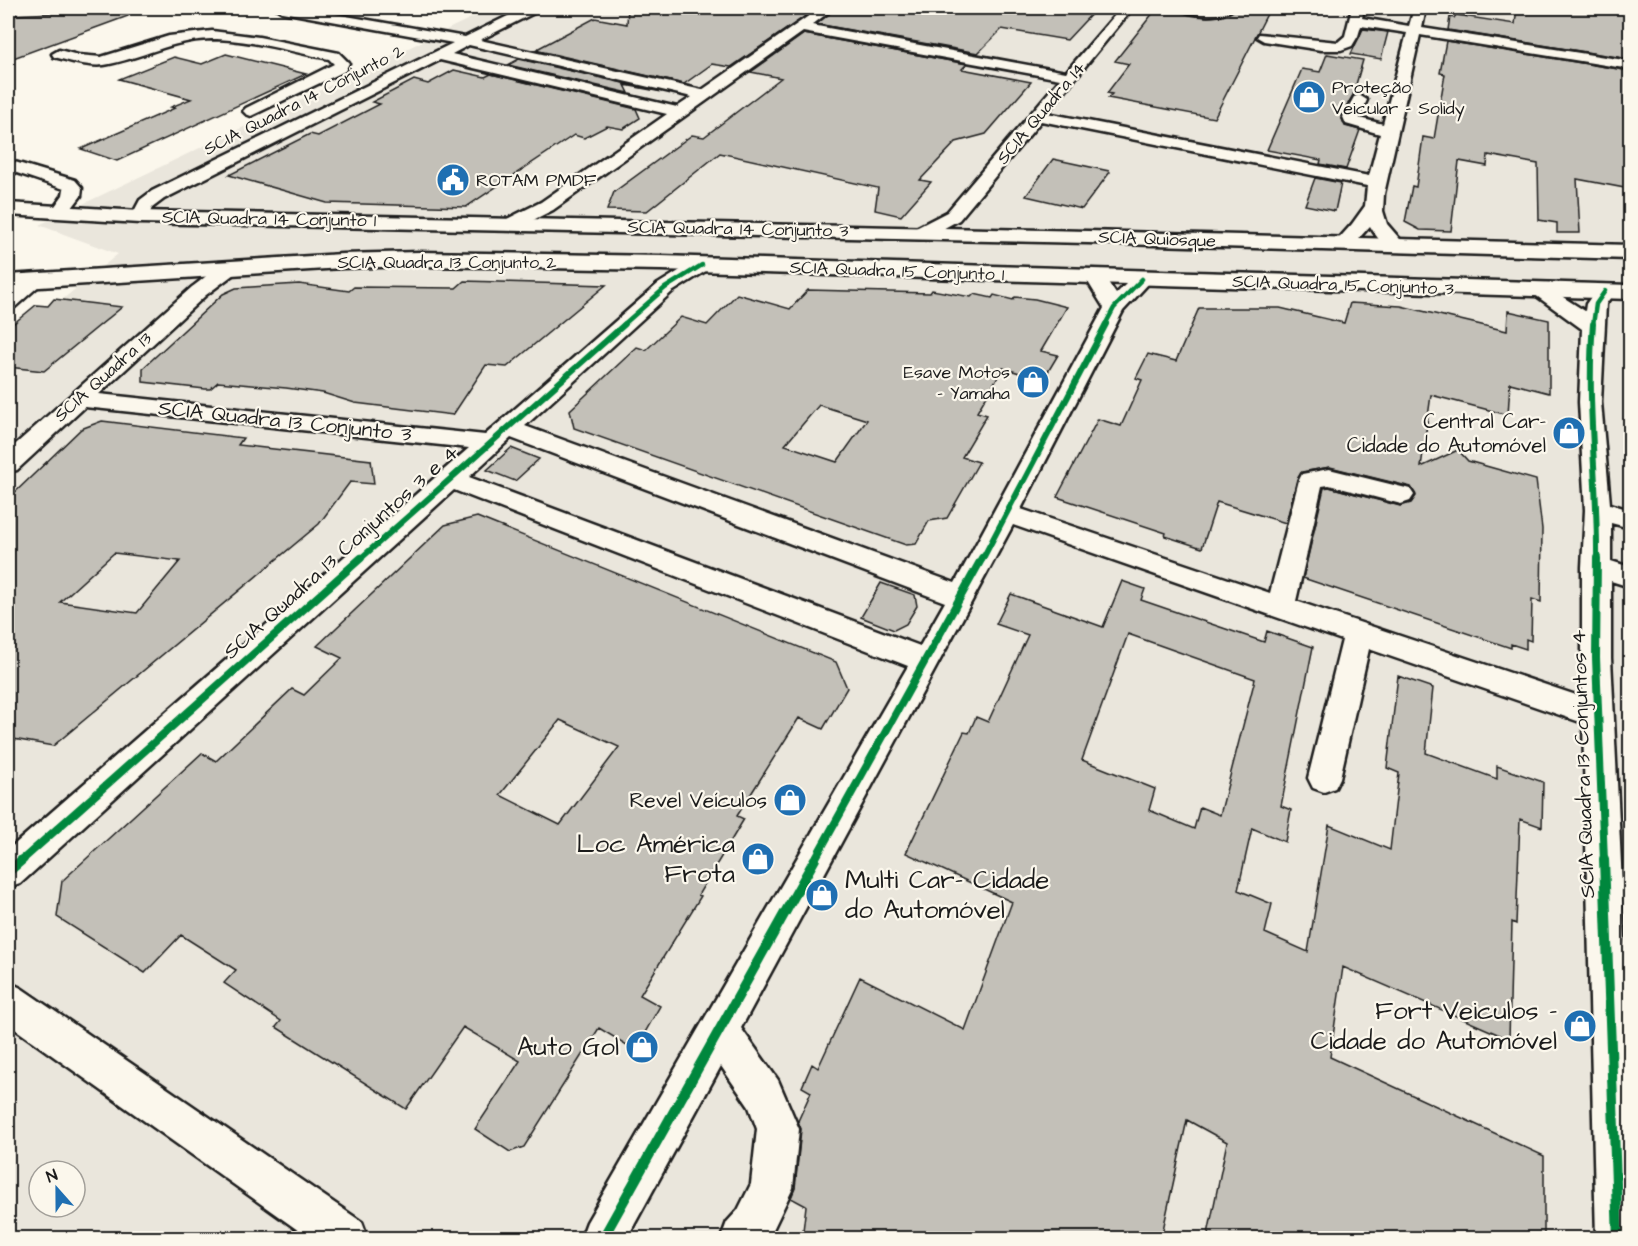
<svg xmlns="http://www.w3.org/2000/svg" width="1638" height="1246" viewBox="0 0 1638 1246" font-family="'Architects Daughter',sans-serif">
<rect width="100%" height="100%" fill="#fbf7ec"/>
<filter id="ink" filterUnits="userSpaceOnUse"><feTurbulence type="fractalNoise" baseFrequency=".0167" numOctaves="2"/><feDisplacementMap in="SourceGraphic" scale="12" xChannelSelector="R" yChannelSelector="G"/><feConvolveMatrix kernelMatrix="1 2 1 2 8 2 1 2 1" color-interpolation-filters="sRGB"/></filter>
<g filter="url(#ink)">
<path fill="#eae6dc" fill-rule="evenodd" d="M492 8H1630V1238H8V344L118 254 39 225ZM39 1171H75V1207H39Z"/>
<path fill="#c3c0b8" stroke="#1c1c1c" stroke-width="1.5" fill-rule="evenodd" d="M628 8H817L731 67 712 64 684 84 535 50 595 18 627 24Z
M836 8H1097L1067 40 1002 29 978 53 817 24Z
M1157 8H1177L1183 13 1206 17 1223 16 1236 8H1270L1214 118 1108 98 1112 94 1107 93 1129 64 1115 61Z
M1517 8H1593L1630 13V59L1448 30 1450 17 1454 18 1456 15 1515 24Z
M127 10 128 16 8 60V15Z
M1363 29 1388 32 1381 59 1351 54Z
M804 34 967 64 962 69 1031 82 986 134 956 142 920 180 931 182 901 216 875 210 878 188 720 153 647 211 607 210 614 192 692 135 704 137 781 78 751 72Z
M1446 41 1630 71V189L1577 179 1580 233H1557V223L1539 220 1538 164 1488 155 1487 166 1459 161 1451 231 1420 230 1405 222 1412 186 1416 187 1423 137 1434 139 1445 74 1440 73Z
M226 54 306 74 117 161 81 149 175 108 171 107 191 99 119 79 174 57 202 64Z
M1327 54 1363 60 1353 95 1341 116 1345 126 1360 130 1346 169 1320 164 1321 160 1267 150 1302 69 1320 72Z
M519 59 662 92 625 85 629 93 508 65Z
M454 70 485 77 491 74 636 109 640 118 623 129 607 126 584 138 574 135 466 207 327 203 229 175 310 134 318 136 380 104 372 102 414 80 428 84Z
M1053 159 1109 171 1110 172 1082 209 1026 196Z
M1315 178 1341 183 1335 211 1305 205Z
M464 281 606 285 507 367 486 365 453 415 355 403 323 393 286 388 218 382 210 389H205L143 382V368L223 294 236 288 299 284 349 291 354 287 456 288Z
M808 290 930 293 932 290 971 297 974 294 992 298 994 295 1013 300 1015 297 1035 299 1067 307 1041 351 1058 355 1043 380 1003 368 977 412 987 415 962 457 979 462 947 518 929 521 916 544 906 545 574 428 570 410 637 347 646 350 681 317 707 325 737 294 790 309ZM819 405 867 420 837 462 785 445Z
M54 299 122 307 44 371 8 367V328L36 305 48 306Z
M1350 303 1401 306 1507 331 1508 311 1549 320V393L1510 383 1508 415 1431 395 1421 467 1458 450 1468 461 1536 480 1542 529 1541 602 1532 599 1531 641 1526 639V649L1511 644V648L1303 578 1324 488 1329 487 1400 506 1411 503 1416 496 1411 487 1330 467 1302 472 1297 479 1286 523 1217 502 1202 548 1165 536 1166 533 1057 497 1098 419 1121 426 1142 380 1136 378 1148 354 1176 361 1199 308H1280L1344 323Z
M102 421 243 438 238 445 371 460 374 484 350 482 319 524 53 746 8 738V499L81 429ZM114 553 180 561 137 613 60 602Z
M511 448 539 459 515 481 487 470Z
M477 517 836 662 847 688 823 729 799 718 737 816 744 819 698 895 701 896 640 995 660 1006 635 1050 599 1028 524 1147 510 1152 475 1129 520 1061 463 1027 406 1109 276 1027 281 1021 224 983 236 970 181 935 145 973 57 917 62 881 202 753 216 761 292 689 304 695 342 658 317 646 445 525ZM560 720 619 747 560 825 500 795Z
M1122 581 1145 589 1141 600 1264 642 1267 631 1313 647 1281 806 1291 810 1285 842 1252 828 1238 890 1272 904 1265 933 1308 952 1329 825 1390 850 1399 773 1387 768 1398 676 1433 688 1426 753 1497 779V766L1543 782 1542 827 1520 819 1516 924 1512 922 1509 1039 1343 967 1330 1057 1544 1156V1239H1207L1227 1142 1187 1120 1161 1239H802L806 1206 791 1198 795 1188 801 1129 798 1121 811 1092 802 1087 812 1064 818 1068 860 977 965 1030 1012 902 906 853 964 732 969 733 976 717 988 722 1028 635 996 624 1011 594 1103 627ZM1128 634 1255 679 1220 815 1200 807 1194 829 1149 810 1155 789 1082 760Z
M881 583 915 595 917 606 906 624 894 630 861 617Z"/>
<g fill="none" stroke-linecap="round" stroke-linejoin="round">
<g stroke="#1c1c1c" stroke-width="5">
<path id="minor" d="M276 8H301L465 37 524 8H539L538 11 480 40 702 90 820 8H834L812 25 1066 72 1121 8H1133L1047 113 1369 176 1380 134 1346 124 1343 117 1354 97 1359 95 1367 100 1359 118 1383 124 1407 33 1361 26 1358 36 1352 46 1341 50H1321L1264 41 1257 37 1259 34 1338 42 1345 36 1352 8H1364L1362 18 1409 26 1414 8H1426L1422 28 1630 61V69L1420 35 1384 194 1383 211 1387 224 1405 245 1403 249C1387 253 1377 238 1370 226L1350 248H1336L1334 244 1352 224 1365 206 1367 186 1041 121 959 220 928 237H914L912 233 914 229 947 212 1060 79 803 32 553 210 517 228H505L502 224 505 220 541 202 667 114 440 60 164 199 152 208 146 221H134L131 217 140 200 152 191 453 43 282 12ZM469 45 692 97 677 107 452 54Z
M1179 8H1234C1224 18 1189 17 1179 8Z
M212 31 259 37 339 53 349 63 345 71 251 116 246 114 243 111 246 108 334 64 329 59C293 52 248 39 211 39 171 40 141 59 104 65 88 67 69 61 54 57L52 54 59 50 78 55 101 57 169 36Z
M8 160 75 180 82 188 81 196 65 217H53L50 213 63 195 64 189 8 170Z
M702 259 709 261 712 265 709 269 672 292 525 426 955 583 1104 308 1085 277 1088 273H1102L1116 294 1135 275H1149L1152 279 1149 283 1123 311 1021 509 1270 593 1299 480 1302 474 1329 469 1410 489 1414 495 1410 501 1401 504 1329 485 1322 486 1296 601 1582 697V567L1585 510 1579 402 1582 329 1527 289 1530 285H1544L1585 311 1586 304 1598 287H1612L1615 291 1606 304 1601 402 1610 504 1630 510V528L1611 523V561L1630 567V587L1611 581V658L1630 1049V1238H1596L1583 723 1369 649 1340 778 1335 788 1324 792 1313 788 1308 778 1342 640 1013 525 741 1028 778 1080 799 1129 793 1188 769 1238H721L727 1222 738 1210 751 1184 757 1129 749 1107 721 1066 627 1238H581L587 1222 908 666 454 490 20 884 8 888V850L469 448 85 407 17 470 8 472V451L192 287C205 278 222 260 239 264L242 268 206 295 99 394 485 435 658 284 695 261ZM511 438 945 602 920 646 469 477Z
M34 274 41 276 44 280 41 284 15 307 8 309V293L27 276Z
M8 982 21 988 362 1222 368 1238H309L8 1024Z"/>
</g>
<g stroke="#1c1c1c" stroke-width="5">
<path id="major" d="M8 203 140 211 1088 231 1630 245V259L1088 243 140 223 8 215Z
M419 252 661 256 1630 285V299L661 270 419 266 342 268 8 289V275L342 254Z"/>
</g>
<use href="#minor" fill="#fbf7ec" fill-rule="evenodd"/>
<use href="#major" fill="#fbf7ec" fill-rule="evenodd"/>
<g stroke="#fbf7ec" stroke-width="7">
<path id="cycleway-far3" d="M623 325 665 288 702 265
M1105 325 1114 308 1142 279
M1593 325 1596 304 1605 291"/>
</g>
<g stroke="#fbf7ec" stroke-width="9">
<path id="cycleway-far2" d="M1593 324C1586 403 1598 481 1597 560
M359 560 625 324
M982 560 1106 324"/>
</g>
<g stroke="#fbf7ec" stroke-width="12">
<path id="cycleway-far1" d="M1597 558 1596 658 1604 861
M21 861 361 558
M814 861 982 558"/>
</g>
<g stroke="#fbf7ec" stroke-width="14">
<path id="cycleway" d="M1604 859 1618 1238
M8 872 23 859
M603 1238 815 859"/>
</g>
<use href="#cycleway-far3" stroke="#00873e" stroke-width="4.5"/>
<use href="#cycleway-far2" stroke="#00873e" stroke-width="6"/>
<use href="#cycleway-far1" stroke="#00873e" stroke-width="8"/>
<use href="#cycleway" stroke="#00873e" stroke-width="10"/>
</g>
</g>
<defs>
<g id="shop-disc" transform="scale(1.725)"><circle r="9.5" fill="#1f6fb2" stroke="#fbf7ec"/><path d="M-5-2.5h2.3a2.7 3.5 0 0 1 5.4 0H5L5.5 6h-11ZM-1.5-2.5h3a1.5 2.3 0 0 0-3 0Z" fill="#fff"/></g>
<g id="civic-disc" transform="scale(1.725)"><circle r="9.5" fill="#1f6fb2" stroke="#fbf7ec"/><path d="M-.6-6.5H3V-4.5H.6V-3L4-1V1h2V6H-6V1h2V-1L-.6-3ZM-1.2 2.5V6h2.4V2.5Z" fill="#fff"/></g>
</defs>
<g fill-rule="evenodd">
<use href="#shop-disc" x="1309" y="97"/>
<use href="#civic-disc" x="453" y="180"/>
<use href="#shop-disc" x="1033" y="382"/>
<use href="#shop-disc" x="1569" y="433"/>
<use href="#shop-disc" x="790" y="800"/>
<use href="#shop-disc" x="758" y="859"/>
<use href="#shop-disc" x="822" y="895"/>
<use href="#shop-disc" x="1580" y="1026"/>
<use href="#shop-disc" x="642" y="1047"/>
</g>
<g text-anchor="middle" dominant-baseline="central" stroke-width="4.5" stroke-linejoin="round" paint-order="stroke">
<g font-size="18" fill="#1c1c1c" stroke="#fbf7ec" text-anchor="start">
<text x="1332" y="87">Proteção<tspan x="1332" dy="21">Veicular - Solidy</tspan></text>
<text x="476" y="180">ROTAM PMDF</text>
<text x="1010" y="372" text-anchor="end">Esave Motos<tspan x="1010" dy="21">- Yamaha</tspan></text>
</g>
<g font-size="18" fill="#1c1c1c" stroke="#fbf7ec">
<text transform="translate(304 100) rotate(-27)">SCIA Quadra 14 Conjunto 2</text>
<text transform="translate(1041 113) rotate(-50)">SCIA Quadra 14</text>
<text transform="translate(269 219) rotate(1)">SCIA Quadra 14 Conjunto 1</text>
<text transform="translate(738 229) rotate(1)">SCIA Quadra 14 Conjunto 3</text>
<text transform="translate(1157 239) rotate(2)">SCIA Quiosque</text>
<text x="447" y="262">SCIA Quadra 13 Conjunto 2</text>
<text transform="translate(897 271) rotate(2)">SCIA Quadra 15 Conjunto 1</text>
<text transform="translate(1343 285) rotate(2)">SCIA Quadra 15 Conjunto 3</text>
<text transform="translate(103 377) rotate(-42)">SCIA Quadra 13</text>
</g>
<g font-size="21" fill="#1c1c1c" stroke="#fbf7ec">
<text transform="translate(285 421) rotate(6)">SCIA Quadra 13 Conjunto 3</text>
<text transform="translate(341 552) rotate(-42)">SCIA Quadra 13 Conjuntos 3 e 4</text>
<text transform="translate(1583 764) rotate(-92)">SCIA Quadra 13 Conjuntos 4</text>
</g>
<g font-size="21" fill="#1c1c1c" stroke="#fbf7ec" text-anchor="end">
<text x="1546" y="421">Central Car-<tspan x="1546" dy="24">Cidade do Automóvel</tspan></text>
<text x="767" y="800">Revel Veículos</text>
</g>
<g font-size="26" fill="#1c1c1c" stroke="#fbf7ec" text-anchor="end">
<text x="735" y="844">Loc América<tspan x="735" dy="30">Frota</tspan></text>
<text x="845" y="880" text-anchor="start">Multi Car- Cidade<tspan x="845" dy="30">do Automóvel</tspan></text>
<text x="1557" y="1011">Fort Veiculos -<tspan x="1557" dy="30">Cidade do Automóvel</tspan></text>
<text x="619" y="1047">Auto Gol</text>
</g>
</g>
<rect width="1638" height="1246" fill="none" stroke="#fbf7ec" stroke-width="30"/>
<rect x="15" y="15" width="1608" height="1216" fill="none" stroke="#1c1c1c" stroke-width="2" filter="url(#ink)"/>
<g transform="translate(57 1189) rotate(339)"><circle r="28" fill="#fbf7ec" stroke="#a29f99" stroke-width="1.5"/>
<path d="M0-4.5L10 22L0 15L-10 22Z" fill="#1f6fb2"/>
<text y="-9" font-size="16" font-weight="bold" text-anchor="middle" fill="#1c1c1c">N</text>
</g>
</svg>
